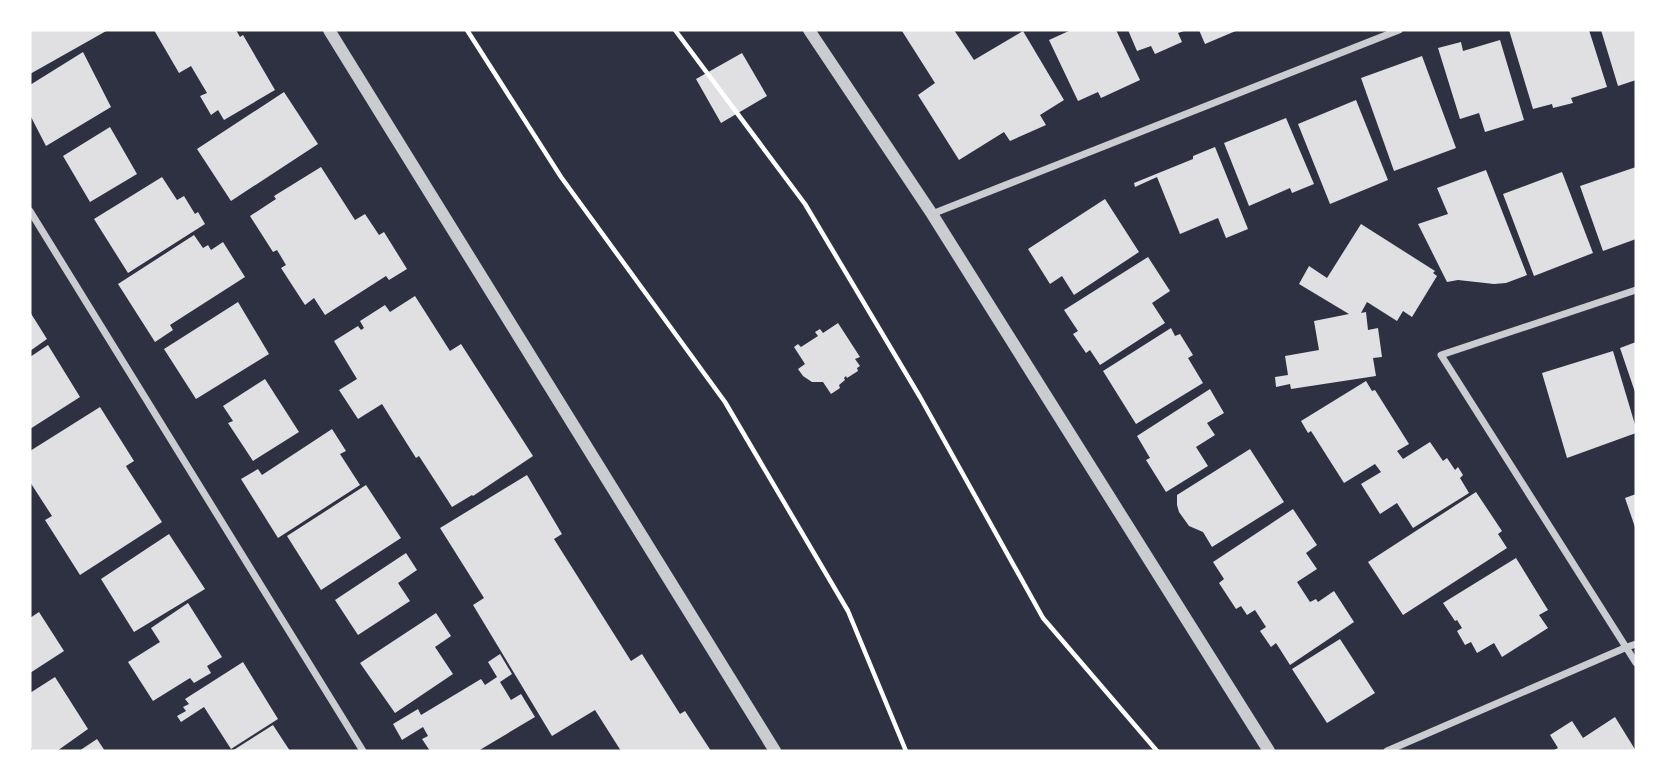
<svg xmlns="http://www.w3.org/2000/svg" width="1666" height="781" viewBox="0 0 1666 781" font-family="'PT Serif',serif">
<rect width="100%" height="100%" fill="#2d3142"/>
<path fill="#e0e0e3" d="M30 30H108L30 74Z
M154 30H236L240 37 243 35 275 90 224 120 218 110 211 115 200 96 207 93 191 66 179 73Z
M904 30H954L974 60 1023 31 1064 100 1040 115 1046 125 1010 141 1004 132 959 160 918 95 935 83 902 31Z
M1071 30H1116L1140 80 1101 98 1098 92 1078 101 1049 40Z
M1128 30H1187L1178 33 1182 42 1155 54 1151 46 1137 51Z
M1199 30H1238L1205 44Z
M1509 30H1589L1607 87 1571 98 1573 103 1553 108 1552 104 1533 109Z
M1601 30H1636V80L1618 86Z
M1500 40 1524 120 1485 132 1479 113 1460 119 1438 48 1461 42 1463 51Z
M83 52 111 107 46 146 30 115V85Z
M742 53 767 96 721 123 696 79Z
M1422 56 1456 148 1394 171 1361 78Z
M284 92 318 144 231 201 197 149Z
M1356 100 1388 180 1330 204 1298 124Z
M1286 118 1314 184 1292 193 1290 188 1249 206 1224 143Z
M110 127 137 174 90 202 63 156Z
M1215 147 1248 229 1226 238 1218 218 1180 234 1157 177 1135 187 1134 183 1193 159V156Z
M321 167 355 220 365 214 379 235 384 232 407 269 389 280 386 276 325 315 314 298 305 305 281 268 286 265 277 250 273 252 250 216 276 199 274 196Z
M1636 167V239L1603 251 1580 186Z
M1486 170 1527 275 1506 283 1494 284 1458 280 1447 282 1418 224 1448 214 1437 188Z
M1562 172 1593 253 1534 276 1503 194Z
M162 177 177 200 184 196 195 214 198 212 205 224 128 273 94 219Z
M1105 199 1139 252 1074 295 1062 276 1050 284 1028 249Z
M1361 224 1435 271 1433 273 1437 276 1412 317 1403 311 1397 321 1367 302 1361 313 1366 312 1368 330 1378 328 1382 357 1373 358 1376 376 1291 389 1290 384 1276 387 1275 377 1288 375 1285 356 1319 350 1314 321 1349 314 1299 284 1309 266 1327 278Z
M194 235 203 248 208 245 211 250 223 242 245 277 170 325 173 330 155 342 118 284Z
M1148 257 1170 291 1152 303 1165 323 1100 365 1090 350 1086 353 1073 334 1078 331 1064 310Z
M415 296 450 351 461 344 533 456 473 496 472 495 452 507 419 456 416 458 382 404 358 419 339 390 357 379 334 341 358 326 361 330 364 328 360 321 385 305 390 312Z
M238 302 269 354 196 399 164 349Z
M30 312 47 339 30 351Z
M838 323 860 357 855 359 860 366 857 368 858 371 847 378 846 376 844 378 845 380 839 385 840 388 831 394 823 382H812L803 376 798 369 805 364 794 347 798 344 801 347 818 336 815 332 820 329 823 333Z
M1171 328 1175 336 1180 334 1193 355 1188 358 1203 383 1136 424 1103 371Z
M1636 342V395L1620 348Z
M48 345 80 397 30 429V357Z
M1613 351 1636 428V433L1567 458 1542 373Z
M265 379 299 432 253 461 228 423 233 421 223 406Z
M1366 381 1372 391 1375 390 1409 444 1397 451 1403 459 1430 442 1443 461 1447 458 1455 470 1458 467 1463 475 1460 478 1469 493 1413 528 1397 503 1380 514 1361 484 1381 472 1375 464 1344 483 1311 431 1308 433 1301 421Z
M1210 389 1224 413 1207 423 1215 435 1196 447 1208 466 1166 492 1146 460 1150 458 1137 436Z
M100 407 134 461 126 466 127 468 162 522 80 575 45 520 52 516 30 482V451Z
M332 429 346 451 340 454 360 485 278 538 241 479 258 469 262 475Z
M1250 449 1284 502 1212 547 1203 532 1189 526 1179 512 1177 505V495Z
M527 475 562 534 554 539 631 661 642 654 680 714 685 711 711 751H621L595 710 552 736 473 605 484 598 440 528Z
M366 485 401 538 321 590 287 536Z
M1476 492 1502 531 1498 534 1507 548 1403 615 1368 562Z
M1636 494V530L1625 498Z
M1293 509 1317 545 1306 553 1317 569 1297 582 1310 602 1316 599 1318 602 1334 591 1354 622 1290 665 1276 643 1271 647 1260 631 1266 627 1255 610 1247 615 1241 606 1236 609 1219 583 1224 579 1213 562Z
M169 534 205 589 134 632 101 579Z
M406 553 417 570 398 583 410 601 358 635 335 600Z
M1516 558 1548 610 1539 615 1548 628 1502 657 1494 643 1477 653 1471 642 1465 645 1457 631 1462 628 1457 620 1455 621 1443 603Z
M188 603 222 657 207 666 211 673 194 683 190 678 153 701 128 662 160 642 151 628Z
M39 612 64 651 30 673V618Z
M436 613 451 636 435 647 453 674 395 713 360 663Z
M1340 639 1375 693 1327 723 1292 669Z
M500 654 512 674 500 682 511 700 521 694 535 717 478 751H430L422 739 428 736 423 727 402 740 393 724 418 709 421 715 481 679 485 685 497 677 488 662Z
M243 662 278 719 231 749 204 707 181 722 177 716 186 711 183 707 189 704 185 699Z
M55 677 88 729 57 751H33L30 747V693Z
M1615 717 1636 751H1552L1558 748 1550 735 1572 721 1583 738Z
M273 725 290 751H232Z
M97 739 105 751H79Z"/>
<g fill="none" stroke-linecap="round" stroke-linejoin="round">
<path stroke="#fff" stroke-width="4.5" d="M467 30 561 177 725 402 848 611 906 751
M675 30 805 204 920 397 1043 618 1157 751"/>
<path stroke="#caccd0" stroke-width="7" d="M30 211 363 751
M932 214 1399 30
M1636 290 1441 355 1636 663
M1387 751 1627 647 1636 644"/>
<path stroke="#caccd0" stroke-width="12" d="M329 30 775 751
M809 30 932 214 1269 751"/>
</g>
<rect width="1666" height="781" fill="none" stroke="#ffffff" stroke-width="63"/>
</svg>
